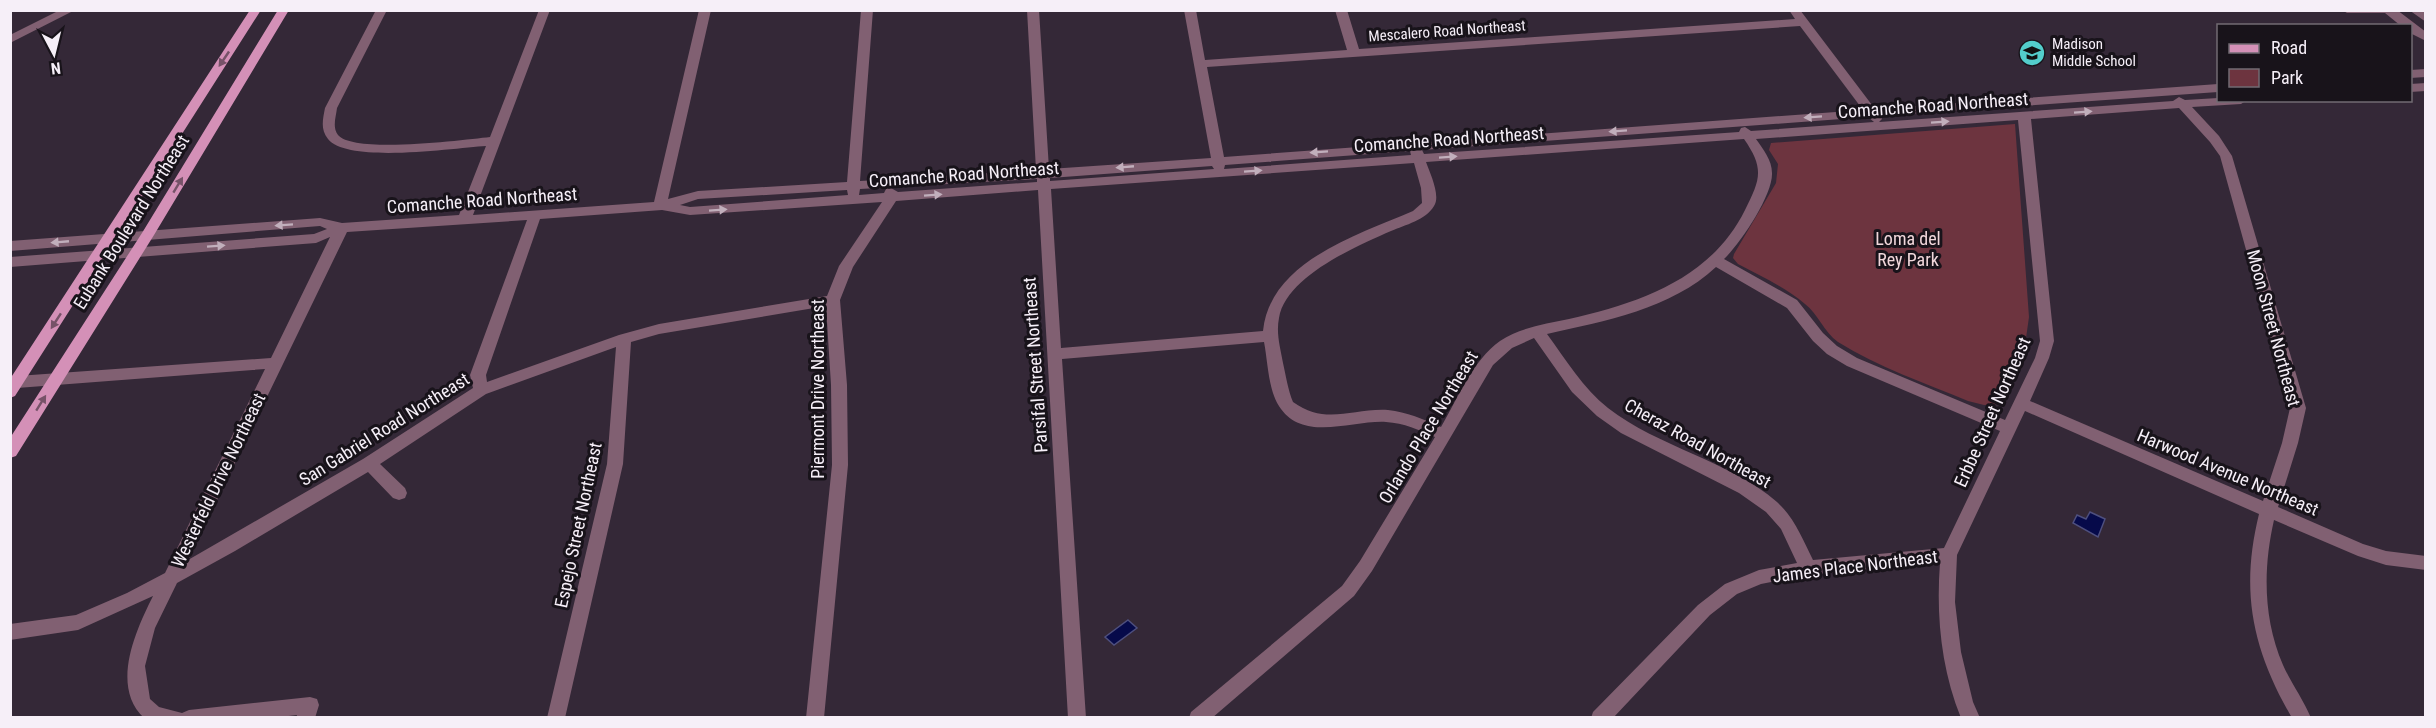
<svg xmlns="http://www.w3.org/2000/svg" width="2436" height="728" viewBox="0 0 2436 728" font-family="'Roboto Condensed',sans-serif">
<rect width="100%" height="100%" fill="#342837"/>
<path fill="#6d343f" d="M2015 124 2029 317 2026 338 1999 404 1984 405 1968 401C1925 383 1878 367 1838 342 1824 332 1818 314 1805 304 1785 287 1761 276 1738 264L1733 258 1734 254 1776 183 1778 164 1769 150 1771 143Z"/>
<path fill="#060a4a" stroke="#4e4f7e" stroke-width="1.5" d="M2090 512 2105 519 2098 537 2073 523 2077 515 2086 519Z
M1128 620 1137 628 1114 645 1105 637Z"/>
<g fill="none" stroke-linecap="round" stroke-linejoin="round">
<path fill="#816072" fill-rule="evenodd" d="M60 10H75L10 43V35Z
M376 10H387L337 108C336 117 332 127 338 135 354 154 463 140 490 137L539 10H550L473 215 654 202 699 10H711L668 199 698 191 847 182 861 10H873L860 181 1036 170 1027 10H1039L1049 169 1211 158 1184 10H1196L1205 60 1347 50 1335 10H1347L1359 49 1795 19 1789 10H1800L1875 109 2218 84V92L1881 116 1882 119 1879 122 2173 101 2179 97 2185 100 2218 98V100H2247L2241 104 2192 107 2219 136 2232 156 2306 408 2298 443 2278 507 2363 544 2386 551 2426 556V570L2386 565 2358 556 2274 520C2263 568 2263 619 2283 665 2291 683 2303 699 2311 718H2292C2252 649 2240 591 2259 514L2025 411 1957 555 1955 602 1961 652 1973 702 1980 718H1961C1941 669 1936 615 1940 563L1808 575 1761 584 1737 594 1710 615 1613 718H1591L1593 712 1698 605 1725 584 1759 570 1797 563 1781 529 1766 512 1739 493 1621 433 1597 416 1572 392 1534 338 1512 348 1493 365 1372 571 1354 596 1212 718H1189L1191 712 1342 586 1360 561 1435 437C1419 430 1404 423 1386 422 1354 420 1305 442 1281 409 1268 392 1268 362 1264 342L1062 359 1086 718H1068L1038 190 896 201 853 267 840 300 847 385 848 465 824 718H806L832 465 831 385 826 306 659 334 631 342 623 464 565 718H547L607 464 616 347 486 394 380 464 405 488 407 493 405 498 399 500 393 498 368 472 235 551 177 583 155 628 145 666 150 699 159 707 182 713 189 710 310 697 317 699 319 705 315 718H296L297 715 272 718H144C110 686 136 630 153 596L78 630 10 640V624L76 615 127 593 165 573 265 369 17 388 12 386 10 380 17 376 271 358 330 237 316 243 10 267V257L314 234 327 229 320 226 10 251V241L320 218 342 223 459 215 486 146C454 148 348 164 328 139 320 129 323 119 325 108ZM1800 26 1863 110 1224 157 1207 67ZM2179 108 2210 142 2220 156 2290 408 2282 443 2263 501 2030 401 2049 358 2054 341 2031 119ZM1868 117 1874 122 1751 131 1745 127 1741 128 1739 132 1424 154 1422 150ZM2018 120 2040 341 2035 358 2005 420 1857 358 1837 346 1823 333 1797 300 1724 259C1740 244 1773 195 1772 173 1772 160 1763 149 1756 139ZM1744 139C1765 169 1760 180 1745 210 1711 279 1639 303 1569 319 1546 324 1521 327 1500 341 1473 360 1458 398 1441 427 1423 419 1407 412 1388 410 1352 408 1326 426 1293 402 1288 390 1286 376 1283 363 1280 347 1276 333 1279 318 1286 276 1357 246 1391 231 1405 225 1426 220 1434 206 1441 196 1430 173 1426 162ZM1410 151 1411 155 1224 169 1225 165ZM1414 163 1421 188 1422 203 1413 211C1358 235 1270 261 1263 331L1061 348 1051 189ZM1212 166 1214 169 1050 181V178ZM1037 179V182L898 192 891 188 886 189 884 193 859 195 860 189ZM847 190 848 195 690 207 680 205 698 199ZM882 202 839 266 827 296 659 324 619 335 487 382 486 375 540 219 662 210 690 215ZM527 220 470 375 473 388 363 459 188 560 347 232ZM1716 267 1787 308 1813 341 1827 354 1847 366 2000 431 1944 548 1813 560C1803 540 1794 517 1777 502 1730 461 1658 447 1608 408 1583 388 1566 360 1547 334 1605 321 1671 309 1716 267Z
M2342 10H2397L2426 32V41L2410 33V26H2401L2385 13H2347Z
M2409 10H2422L2426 13V22Z
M2426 69V77L2410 78V70Z
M2426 83V91L2410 92V84Z"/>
<path fill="#d490b7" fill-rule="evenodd" d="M250 10H261L15 396 10 398V379Z
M278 10H289L154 235 16 456 10 458V438L142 233Z"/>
</g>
<defs><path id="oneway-solid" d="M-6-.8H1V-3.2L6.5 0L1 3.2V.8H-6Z" transform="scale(1.5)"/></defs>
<g fill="#765268">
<use href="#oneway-solid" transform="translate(224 59) rotate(124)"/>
<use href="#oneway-solid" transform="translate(178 185) rotate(-59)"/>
<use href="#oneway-solid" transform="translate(56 321) rotate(123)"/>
<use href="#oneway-solid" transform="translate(41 403) rotate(-58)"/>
</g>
<g fill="#c1afbc">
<use href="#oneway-solid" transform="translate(2083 112) rotate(-4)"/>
<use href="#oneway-solid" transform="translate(1813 117) rotate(176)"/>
<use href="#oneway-solid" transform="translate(1940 122) rotate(-4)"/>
<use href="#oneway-solid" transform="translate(1618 131) rotate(176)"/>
<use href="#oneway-solid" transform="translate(1319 152) rotate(176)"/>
<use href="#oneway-solid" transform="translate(1448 157) rotate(-4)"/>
<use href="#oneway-solid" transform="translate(1125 167) rotate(175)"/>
<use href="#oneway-solid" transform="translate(1253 171) rotate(-4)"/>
<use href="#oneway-solid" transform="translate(933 195) rotate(-4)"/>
<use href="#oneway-solid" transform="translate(718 210) rotate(-4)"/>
<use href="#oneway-solid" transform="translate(284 225) rotate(176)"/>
<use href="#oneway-solid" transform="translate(60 242) rotate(175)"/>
<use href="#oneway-solid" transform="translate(216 246) rotate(-4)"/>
</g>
<defs>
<g id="school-disc" transform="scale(1.35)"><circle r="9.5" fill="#53cdcb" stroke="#18131a"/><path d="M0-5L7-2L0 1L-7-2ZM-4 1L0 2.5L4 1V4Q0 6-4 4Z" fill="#111"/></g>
</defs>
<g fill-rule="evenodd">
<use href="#school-disc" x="2032" y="53"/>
</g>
<g text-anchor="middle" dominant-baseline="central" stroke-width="6" stroke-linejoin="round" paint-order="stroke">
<g font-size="15" fill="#f6eff8" stroke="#18131a">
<text transform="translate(1447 31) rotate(-4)">Mescalero Road Northeast</text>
</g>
<g font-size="15" fill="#f6eff8" stroke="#18131a" text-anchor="start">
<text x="2052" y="44">Madison<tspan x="2052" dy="17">Middle School</tspan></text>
</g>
<g font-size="18" fill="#f6eff8" stroke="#18131a">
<text transform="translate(1933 105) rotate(-4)">Comanche Road Northeast</text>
<text transform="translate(1449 139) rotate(-4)">Comanche Road Northeast</text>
<text transform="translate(964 174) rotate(-4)">Comanche Road Northeast</text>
<text transform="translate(482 200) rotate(-4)">Comanche Road Northeast</text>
<text transform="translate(131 222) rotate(-58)">Eubank Boulevard Northeast</text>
<text transform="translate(2274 328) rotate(75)">Moon Street Northeast</text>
<text transform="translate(1035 365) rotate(-94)">Parsifal Street Northeast</text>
<text transform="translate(817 389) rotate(-90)">Piermont Drive Northeast</text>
<text transform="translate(1992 412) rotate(-66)">Erbbe Street Northeast</text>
<text transform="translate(1428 427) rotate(-59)">Orlando Place Northeast</text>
<text transform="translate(384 429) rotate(-32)">San Gabriel Road Northeast</text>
<text transform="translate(1698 443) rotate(29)">Cheraz Road Northeast</text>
<text transform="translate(2228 472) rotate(23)">Harwood Avenue Northeast</text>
<text transform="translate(218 480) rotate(-64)">Westerfeld Drive Northeast</text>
<text transform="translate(578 525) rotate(-78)">Espejo Street Northeast</text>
<text transform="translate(1855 566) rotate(-7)">James Place Northeast</text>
</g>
<g font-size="18" fill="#f1d7db" stroke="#18131a">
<text x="1908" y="238">Loma del<tspan x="1908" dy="21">Rey Park</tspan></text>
</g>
</g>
<rect width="2436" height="728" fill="none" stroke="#f6eff8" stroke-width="24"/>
<rect x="2217" y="24" width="195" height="78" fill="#18131a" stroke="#716b73" stroke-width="1.5"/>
<rect x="2229" y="44" width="30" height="9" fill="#d490b7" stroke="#716b73" stroke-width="1.5"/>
<text x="2271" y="54" font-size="18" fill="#f6eff8">Road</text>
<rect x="2229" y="69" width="30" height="18" fill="#6d343f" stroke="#716b73" stroke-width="1.5"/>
<text x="2271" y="84" font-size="18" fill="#f6eff8">Park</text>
<g transform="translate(54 54) rotate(173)" stroke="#18131a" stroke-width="4.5" paint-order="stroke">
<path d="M0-4.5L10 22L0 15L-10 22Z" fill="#f6eff8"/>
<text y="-9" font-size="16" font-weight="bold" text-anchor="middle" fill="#f6eff8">N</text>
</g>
</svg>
